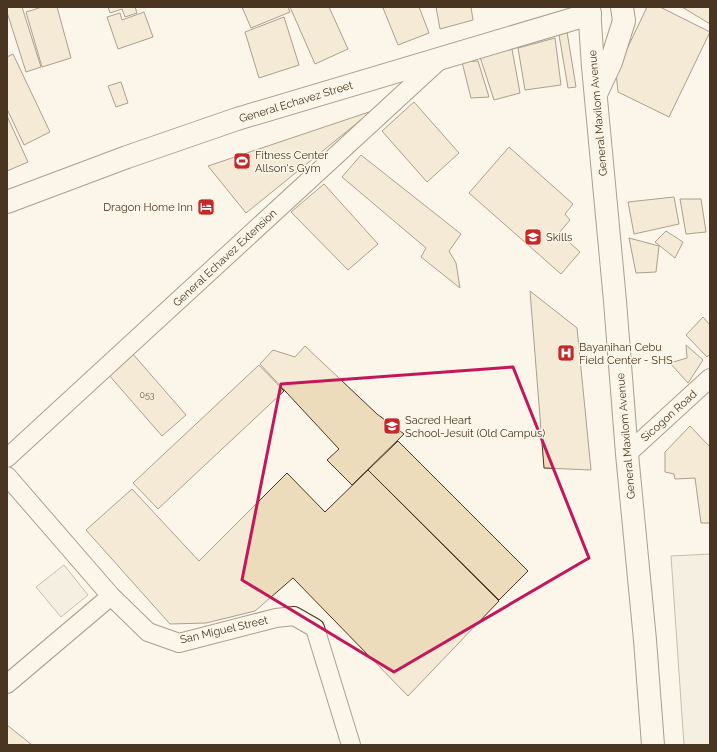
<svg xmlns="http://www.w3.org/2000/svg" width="717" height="752" viewBox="0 0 717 752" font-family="Raleway,sans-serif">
<rect width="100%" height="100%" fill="#fbf6e9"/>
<path fill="#ede6d9" stroke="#887966" d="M710 554V745H684L671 556Z"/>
<path fill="#ede7d9" stroke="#887966" d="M64 565 88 595 61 617 36 587Z"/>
<path fill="#ecdcbc" stroke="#4a3520" d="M7 7H22L41 67 26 72 7 12Z
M42 7H57L71 58 42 67 26 12Z
M108 7H135L137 13 125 17 122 9 110 13Z
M242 7H288L290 12 251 28Z
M290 7H329L348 49 315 64Z
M386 7H419L429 33 398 45 383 8Z
M436 7H471L473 20 440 29Z
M647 7H660L710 32 669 117 618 92 616 72Z
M682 7H710V24Z
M144 12 153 37 118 49 107 17 120 13 122 20Z
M284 17 299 65 259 78 245 32Z
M567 32 576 87 568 88 559 35Z
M555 38 561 85 525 90 518 48Z
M512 49 520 93 494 100 480 57Z
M13 54 50 132 24 145 7 109V57Z
M478 61 489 97 471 98 462 62Z
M121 82 128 103 116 107 108 86Z
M414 102 459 153 427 182 382 131Z
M372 111 246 213 208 166Z
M7 116 28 162 7 171Z
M509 147 573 204 565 214 570 220 559 233 580 252 561 274 469 193Z
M361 155 461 234 449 251 456 263 460 288 421 257 426 248 342 177Z
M324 184 378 244 348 270 291 212Z
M674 197 679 224 634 234 628 202Z
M680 199H701L706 232 686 234Z
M666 231 683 242 675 258 655 242Z
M629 238 659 246 656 272 636 273Z
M530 291 577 328 591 470 544 468Z
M703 317 710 325V354L707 357 686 335Z
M686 345 703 360 688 383 670 363 687 358Z
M305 346 377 414 404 434 352 485 327 460 339 449 260 364 273 350 295 357Z
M132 353 186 415 162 436 108 374Z
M259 365 284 391 158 509 133 483Z
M690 426 710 447V523H701L695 478 675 479 674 474 665 472V452Z
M398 441 528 571 499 600 368 470Z
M368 470 499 601 408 696 293 578 255 611 206 623 170 624 86 530 132 489 199 561 287 473 325 512Z
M7 725 32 745H7Z"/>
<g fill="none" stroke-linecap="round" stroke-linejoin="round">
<g stroke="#4a3520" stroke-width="20">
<path id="minor" d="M627 454 710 378
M7 458 442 58
M7 476 111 596 148 632 179 643 276 618 294 616 315 628 351 745
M7 684 111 596"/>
</g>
<g stroke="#4a3520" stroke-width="24">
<path id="tertiary" d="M7 202 127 157 237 119 590 14"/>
</g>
<g stroke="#4a3520" stroke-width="24">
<path id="secondary" d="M589 7 593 67 615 301 627 454 645 640 653 745
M596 94 611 62 624 21 622 7"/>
</g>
<use href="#minor" stroke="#fbf6e9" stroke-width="18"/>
<use href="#tertiary" stroke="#fbf6e9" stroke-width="22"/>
<use href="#secondary" stroke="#fbf6e9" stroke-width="22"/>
</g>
<path d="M0 0H717V752H0ZM513 367 589 558 394 672 242 580 281 384Z" fill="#fbf6e9" fill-opacity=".55" fill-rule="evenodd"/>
<path fill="none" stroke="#c2185b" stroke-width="3" stroke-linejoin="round" d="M513 367 589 558 394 672 242 580 281 384Z"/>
<defs>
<g id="stadium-square" transform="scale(0.9)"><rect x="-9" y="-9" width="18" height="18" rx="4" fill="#c62828" stroke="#fbf6e9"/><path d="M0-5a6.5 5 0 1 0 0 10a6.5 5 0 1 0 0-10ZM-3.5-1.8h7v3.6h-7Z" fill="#fff"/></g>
<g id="hotel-square" transform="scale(0.9)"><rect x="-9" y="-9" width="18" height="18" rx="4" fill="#c62828" stroke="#fbf6e9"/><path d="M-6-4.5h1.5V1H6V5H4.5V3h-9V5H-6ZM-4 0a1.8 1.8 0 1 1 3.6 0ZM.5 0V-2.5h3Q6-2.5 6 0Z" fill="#fff"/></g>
<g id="school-square" transform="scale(0.9)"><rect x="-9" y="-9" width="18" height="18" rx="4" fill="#c62828" stroke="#fbf6e9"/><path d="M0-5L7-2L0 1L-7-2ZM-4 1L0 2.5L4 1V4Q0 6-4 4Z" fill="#fff"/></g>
<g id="hospital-square" transform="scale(0.9)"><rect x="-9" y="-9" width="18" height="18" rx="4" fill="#c62828" stroke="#fbf6e9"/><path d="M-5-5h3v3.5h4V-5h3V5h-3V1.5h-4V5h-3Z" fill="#fff"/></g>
</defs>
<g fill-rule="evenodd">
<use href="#stadium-square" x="242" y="161"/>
<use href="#hotel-square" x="206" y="207"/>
<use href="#school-square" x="533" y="237"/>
<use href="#hospital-square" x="566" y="353"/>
<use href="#school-square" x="392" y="426"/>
</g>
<g text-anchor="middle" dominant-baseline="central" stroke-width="3" stroke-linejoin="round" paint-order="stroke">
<g font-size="9" fill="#725f47">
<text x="147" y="395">053</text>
</g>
<g font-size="11" fill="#4a3520" stroke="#fbf6e9">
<text transform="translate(296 102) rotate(-17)">General Echavez Street</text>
<text transform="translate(598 113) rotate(-95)">General Maxilom Avenue</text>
<text transform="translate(225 258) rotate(-43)">General Echavez Extension</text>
<text transform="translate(669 416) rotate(-42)">Sicogon Road</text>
<text transform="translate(626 436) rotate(-95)">General Maxilom Avenue</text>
<text transform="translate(224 630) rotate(-13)">San Miguel Street</text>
</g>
<g font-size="11" fill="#4a3520" stroke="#fbf6e9" text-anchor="start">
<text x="255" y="155">Fitness Center<tspan x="255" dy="13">Allson's Gym</tspan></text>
<text x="193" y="207" text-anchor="end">Dragon Home Inn</text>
<text x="546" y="237">Skills</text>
<text x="579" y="347">Bayanihan Cebu<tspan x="579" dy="13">Field Center - SHS</tspan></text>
<text x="405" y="420">Sacred Heart<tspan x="405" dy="13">School-Jesuit (Old Campus)</tspan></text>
</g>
</g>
<rect width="717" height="752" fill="none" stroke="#4a3520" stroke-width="16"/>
</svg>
